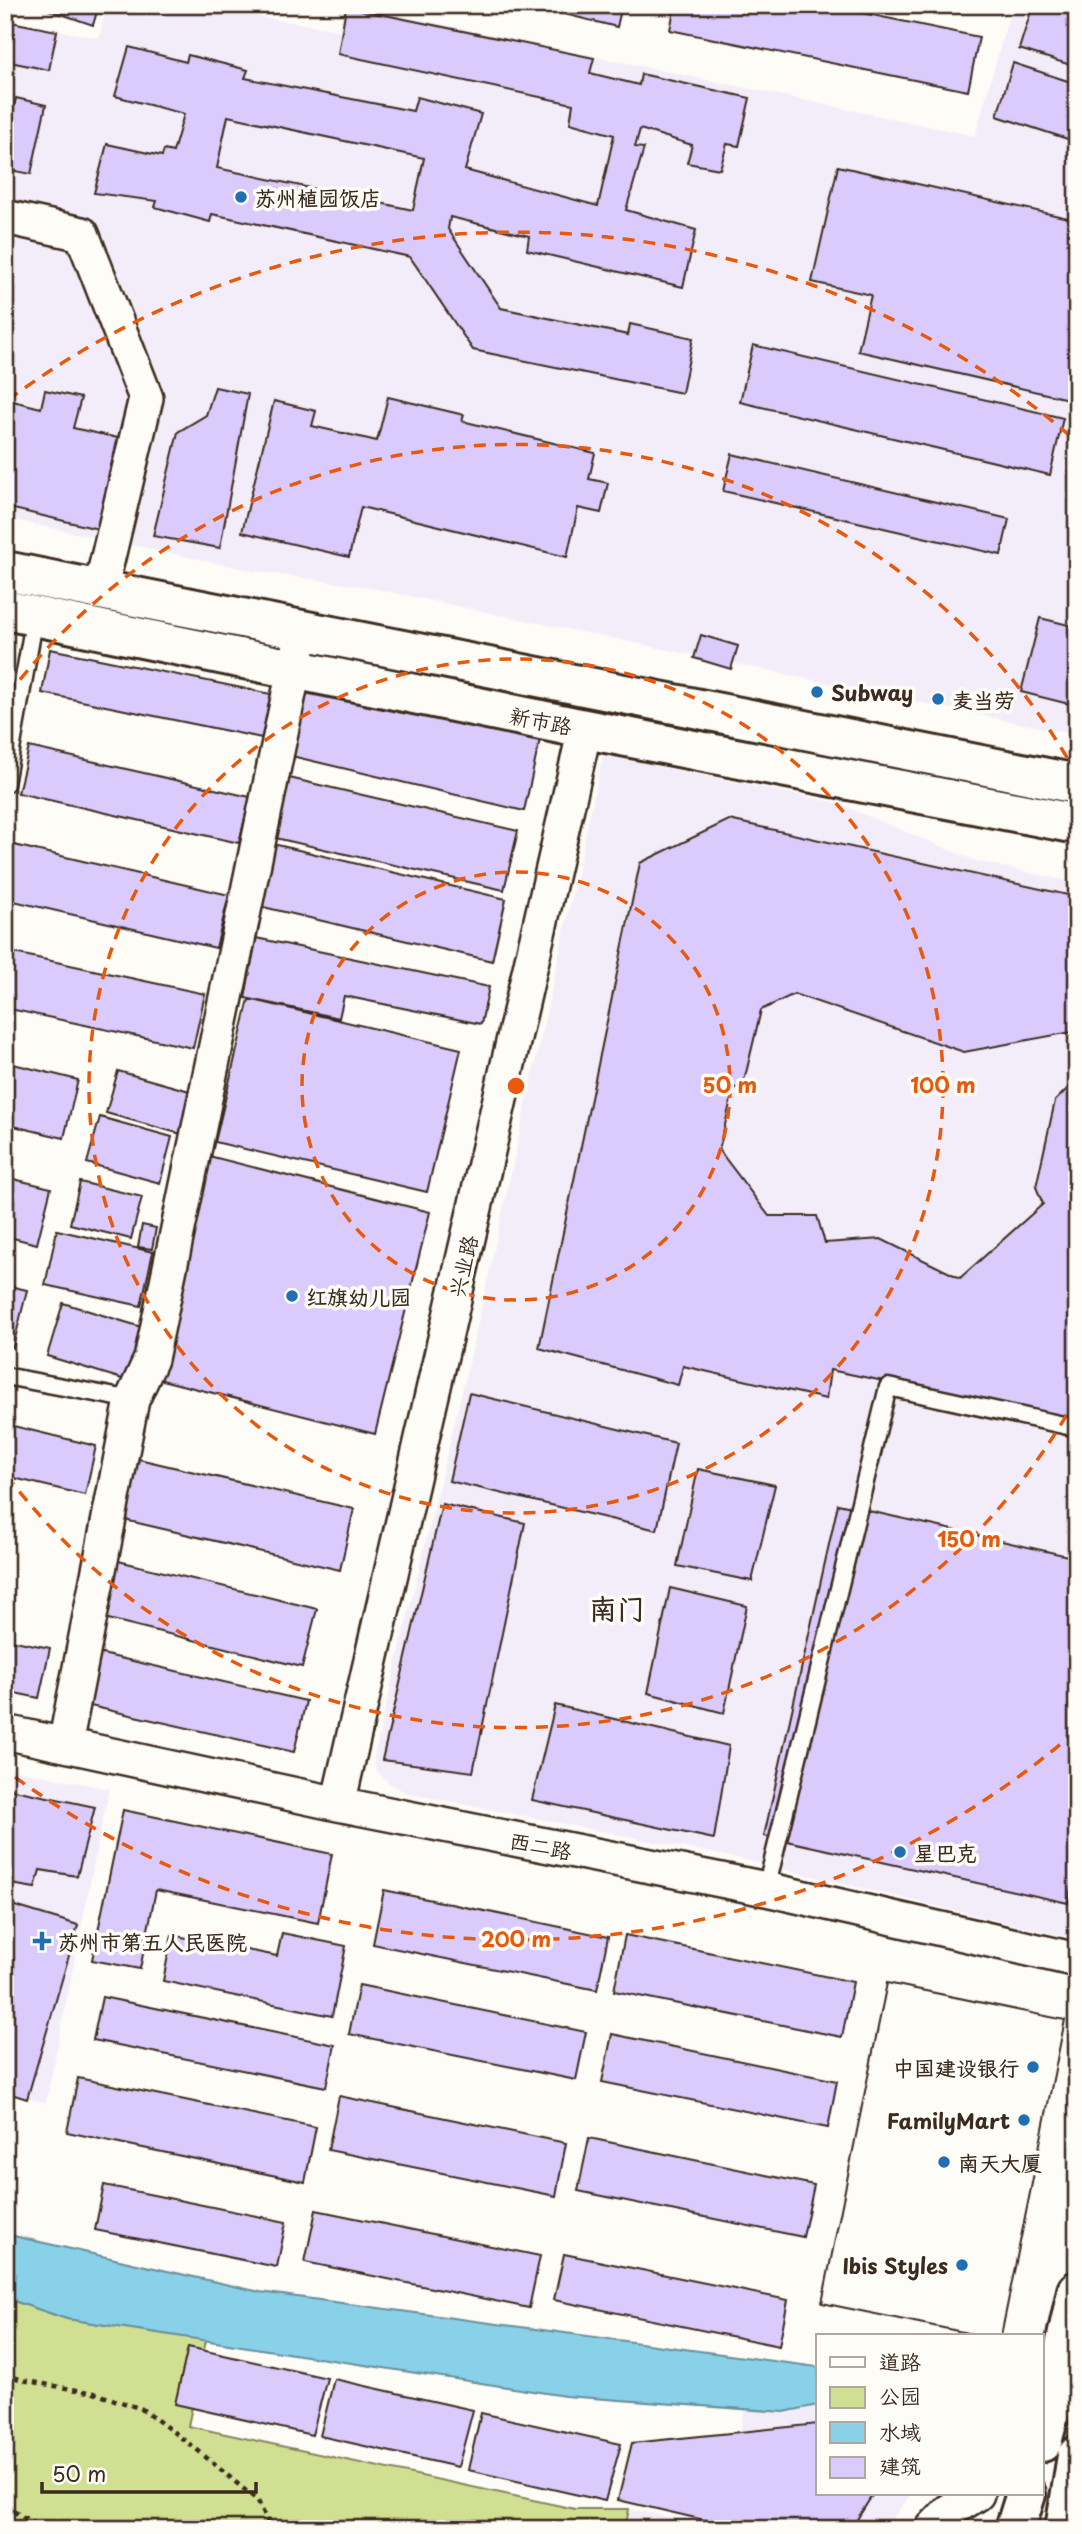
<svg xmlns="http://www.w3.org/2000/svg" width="1082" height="2534" viewBox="0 0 1082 2534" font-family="'Playpen Sans','LXGW WenKai TC',sans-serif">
<rect width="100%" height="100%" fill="#fdfcf7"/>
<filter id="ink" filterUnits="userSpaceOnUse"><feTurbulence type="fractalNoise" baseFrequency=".0143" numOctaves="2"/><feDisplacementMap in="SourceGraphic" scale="14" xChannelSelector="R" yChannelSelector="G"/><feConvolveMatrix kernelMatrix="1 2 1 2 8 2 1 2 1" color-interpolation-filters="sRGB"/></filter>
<g filter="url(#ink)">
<path fill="#f3edf9" d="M107 5H188L339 30 345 5H349L975 136 1012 5H1077V735L366 587 254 571 5 518V21L99 38Z
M603 755 834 802 976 861 1077 883V1936H1062L736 1858 407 1793 389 1783 375 1769 374 1756 472 1350Z
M5 1768 109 1789 46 2103 5 2092Z
M818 2405V2494H911L885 2529H625L629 2509 721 2527 745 2409 784 2412Z"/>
<path fill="#d1df93" stroke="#868458" stroke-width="2" d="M5 2298 67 2319 206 2340 188 2426 575 2509H629L625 2529H5Z"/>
<path fill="#88d1e9" stroke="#698e98" stroke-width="2" d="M5 2234 260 2292 818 2367V2405L784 2412 565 2396 67 2319 5 2298Z"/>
<path fill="#dbcbfd" stroke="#3b2a1e" stroke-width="2" fill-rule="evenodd" d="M35 5H99L93 25Z
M528 5H622L617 27Z
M675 5H824L979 37 968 91 670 30Z
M1033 5H1054L1077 12V67L1019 49Z
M346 7 594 58 590 73 639 85 641 74 750 98 739 146 727 144 720 169 687 163 692 145 640 129 635 147 644 148 626 210 696 230 683 287 527 250 529 236 450 217 448 229 501 308 628 335 630 324 693 338 682 393 473 350 410 257 212 214 210 222 155 207 157 201 94 193 107 144 162 156 164 150 173 152 184 114 115 96 129 47 186 62 188 55 248 70 245 78 413 111 417 97 481 114 465 170 598 206 614 135 570 123 573 104 338 54ZM228 116 424 158 413 210 217 168Z
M11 22 57 31 49 70 5 61Z
M1013 63 1077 84V142L997 116Z
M16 98 46 105 31 174 5 169V145Z
M838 166 1077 220V401L858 351 871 295 812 282Z
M753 345 1063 418 1050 475 740 402Z
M215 387 248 394 220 548 153 536 178 432 206 415Z
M45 390 81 398 73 428 118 438 108 477 123 481 111 532 5 507V415L9 400 41 408Z
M388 397 464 415 462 421 595 453 589 479 608 483 601 513 578 508 567 557 361 507 349 557 242 532 274 401 316 411 312 426 377 441Z
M732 454 1009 519 1001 555 723 491Z
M1040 618 1077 627V706L1021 692Z
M701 635 738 646 731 669 694 658Z
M50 649 271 694 262 738 42 693Z
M299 686 540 739 524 811 283 754Z
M29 747 250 797 239 843 18 793Z
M285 777 518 831 504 890 271 837Z
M729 820 1077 897V1031L964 1052 794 994 761 1010 742 1090 734 1087 719 1150 769 1216H817L825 1243 881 1239 960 1278 1043 1204 1036 1187 1055 1101 1077 1079V1421L830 1370 826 1399 683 1366 678 1385 539 1348 640 863Z
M273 844 506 899 492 961 259 906Z
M14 845 229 895 216 948 5 899V881Z
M256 938 489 987 481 1024 344 996 339 1018 245 998Z
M5 951 205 994 193 1048 5 1008Z
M249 999 461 1049 427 1192 215 1142Z
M5 1062 78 1080 64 1138 5 1124Z
M118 1071 193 1092 181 1134 106 1113Z
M100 1117 172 1137 160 1183 87 1163Z
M205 1155 430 1212 375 1434 150 1377Z
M5 1177 51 1188 37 1244 5 1236Z
M80 1182 142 1197 131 1239 70 1224Z
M142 1225 156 1228 152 1249 138 1247Z
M57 1230 153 1252 141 1306 45 1285Z
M5 1285 27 1290 13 1347 5 1345Z
M63 1303 148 1329 132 1382 47 1356Z
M469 1393 676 1443 657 1530 449 1481Z
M5 1424 96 1446 85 1495 5 1476Z
M130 1457 354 1509 340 1570 116 1518Z
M698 1469 775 1485 752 1581 677 1566Z
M442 1504 525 1523 473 1772 382 1760Z
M838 1504 1077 1558V1857L1068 1903 764 1836Z
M106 1558 317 1609 302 1667 92 1615Z
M670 1588 747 1606 724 1713 648 1693Z
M5 1639 50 1648 39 1698 5 1691Z
M89 1651 306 1701 294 1752 77 1703Z
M555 1705 729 1746 714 1839 532 1800Z
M5 1788 95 1807 77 1876 40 1870 35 1888 5 1883Z
M123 1810 332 1854 318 1923 156 1890 140 1969 92 1960Z
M384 1890 608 1937 597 1990 373 1944Z
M5 1903 78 1925 27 2099 5 2092Z
M282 1933 346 1946 332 2016 163 1981 172 1935 277 1956Z
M625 1935 853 1982 842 2037 614 1991Z
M887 1983 1065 2020 1001 2336H982L822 2303Z
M887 1983 1065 2020 1001 2336H982L822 2303Z
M359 1985 586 2032 576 2080 349 2034Z
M102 1997 335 2045 326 2087 93 2040Z
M612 2034 837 2081 828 2128 602 2082Z
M78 2078 316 2127 305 2182 67 2132Z
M339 2096 566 2143 556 2196 328 2150Z
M589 2138 814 2185 803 2237 578 2191Z
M104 2185 286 2222 277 2267 95 2230Z
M316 2210 540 2256 529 2308 305 2262Z
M564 2254 788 2300 779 2346 554 2300Z
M188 2347 327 2378 312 2435 175 2404Z
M334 2379 473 2410 458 2467 320 2436Z
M481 2413 621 2444 605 2501 468 2470Z
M818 2424V2494H873L851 2529H743L618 2500 632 2443Z"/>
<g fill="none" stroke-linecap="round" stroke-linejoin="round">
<g stroke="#3b2a1e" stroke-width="21">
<path id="lane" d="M5 784 35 616
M5 1376 132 1400
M766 1889 888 1387 1077 1428"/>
</g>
<g stroke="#3b2a1e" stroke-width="38">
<path id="street" d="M5 217 82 234 146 398 100 591
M5 1732 338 1804 766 1889 1077 1960
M65 1745 132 1400 151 1359 302 631
M338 1804 585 729
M932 2529 949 2511 977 2494"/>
</g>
<g stroke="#3b2a1e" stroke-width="44">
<path id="secondary" d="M5 571 1077 784
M5 610 585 729 1077 824"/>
</g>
<g stroke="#3b2a1e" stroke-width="44">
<path id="primary" d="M1042 2442 1055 2393 1077 2291
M1015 2529 1026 2494
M1065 2529 1077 2456"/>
</g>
<path stroke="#3b2a1e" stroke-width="4.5" stroke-dasharray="5 5" stroke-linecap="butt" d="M5 2374 22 2380 94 2393 142 2409 195 2448 258 2501 271 2529
M5 2506 43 2529"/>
<use href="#lane" stroke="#fdfcf7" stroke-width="16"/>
<use href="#street" stroke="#fdfcf7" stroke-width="33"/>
<use href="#secondary" stroke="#fdfcf7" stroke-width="38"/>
<use href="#primary" stroke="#fdfcf7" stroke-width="38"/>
</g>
</g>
<g fill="none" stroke="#e8590c" stroke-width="3.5" stroke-dasharray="12 9">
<circle cx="516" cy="1086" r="214"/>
<circle cx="516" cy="1086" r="427"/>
<path d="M1077 1397A641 641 0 0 1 7 1476M7 696A641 641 0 0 1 1077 775"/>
<path d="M1076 1731A854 854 0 0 1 8 1772M8 400A854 854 0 0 1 1076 441"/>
</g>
<g fill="#1f6fb2" stroke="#fdfcf7" stroke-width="2.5">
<circle cx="241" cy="197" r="7"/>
<circle cx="817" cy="692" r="7"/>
<circle cx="938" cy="699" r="7"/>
<circle cx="292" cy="1296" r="7"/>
<circle cx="900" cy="1852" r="7"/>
<path d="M38.5 1930.5h7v7h7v7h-7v7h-7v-7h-7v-7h7z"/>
<circle cx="1033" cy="2067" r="7"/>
<circle cx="1024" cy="2120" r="7"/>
<circle cx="944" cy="2162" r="7"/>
<circle cx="962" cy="2265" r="7"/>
</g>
<g text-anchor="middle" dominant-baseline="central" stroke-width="7" stroke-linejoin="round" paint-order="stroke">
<g font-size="21" font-weight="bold" fill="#3b2a1e" stroke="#fdfcf7" text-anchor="start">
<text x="255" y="197">苏州植园饭店</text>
<text x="831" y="692">Subway</text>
<text x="952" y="699">麦当劳</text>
<text x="306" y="1296">红旗幼儿园</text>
<text x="914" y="1852">星巴克</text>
<text x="58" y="1941">苏州市第五人民医院</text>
<text x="1019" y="2067" text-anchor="end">中国建设银行</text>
<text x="1010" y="2120" text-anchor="end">FamilyMart</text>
<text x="958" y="2162">南天大厦</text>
<text x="948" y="2265" text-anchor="end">Ibis Styles</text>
</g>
<g font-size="21" fill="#3b2a1e" stroke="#fdfcf7">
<text transform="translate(541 720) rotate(11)">新市路</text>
<text transform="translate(462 1266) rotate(-77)">兴业路</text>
<text transform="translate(541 1845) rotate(11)">西二路</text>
</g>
<g font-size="28" font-weight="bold" fill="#3b2a1e" stroke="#fdfcf7">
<text x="617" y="1607">南门</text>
</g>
</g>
<circle cx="516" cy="1086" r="10" fill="#e8590c" stroke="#fdfcf7" stroke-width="3.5"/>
<g font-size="21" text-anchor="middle" font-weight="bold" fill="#e8590c" stroke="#fdfcf7" stroke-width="7" stroke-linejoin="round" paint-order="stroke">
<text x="730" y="1093">50 m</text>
<text x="943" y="1093">100 m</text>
<text x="969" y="1547">150 m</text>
<text x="516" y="1947">200 m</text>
</g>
<rect width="1082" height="2534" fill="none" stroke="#fdfcf7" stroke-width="28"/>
<rect x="14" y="14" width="1054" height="2506" fill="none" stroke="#3b2a1e" stroke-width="2.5" filter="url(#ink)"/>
<rect x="816" y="2334" width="228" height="161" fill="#fdfcf7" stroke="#afa8a0" stroke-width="2"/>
<rect x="830" y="2357" width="35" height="10" fill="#fdfcf7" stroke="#afa8a0" stroke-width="2"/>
<text x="879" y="2370" font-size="21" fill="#3b2a1e">道路</text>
<rect x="830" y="2387" width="35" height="21" fill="#d1df93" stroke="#afa8a0" stroke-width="2"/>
<text x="879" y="2404" font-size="21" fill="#3b2a1e">公园</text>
<rect x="830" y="2422" width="35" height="21" fill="#88d1e9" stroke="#afa8a0" stroke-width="2"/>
<text x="879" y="2440" font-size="21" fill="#3b2a1e">水域</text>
<rect x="830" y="2457" width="35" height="21" fill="#dbcbfd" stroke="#afa8a0" stroke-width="2"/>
<text x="879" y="2474" font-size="21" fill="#3b2a1e">建筑</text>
<path d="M42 2482v10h214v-10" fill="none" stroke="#3b2a1e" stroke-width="3.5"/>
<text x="52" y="2482" font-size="21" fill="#3b2a1e" stroke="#fdfcf7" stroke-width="5" paint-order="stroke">50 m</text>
</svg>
